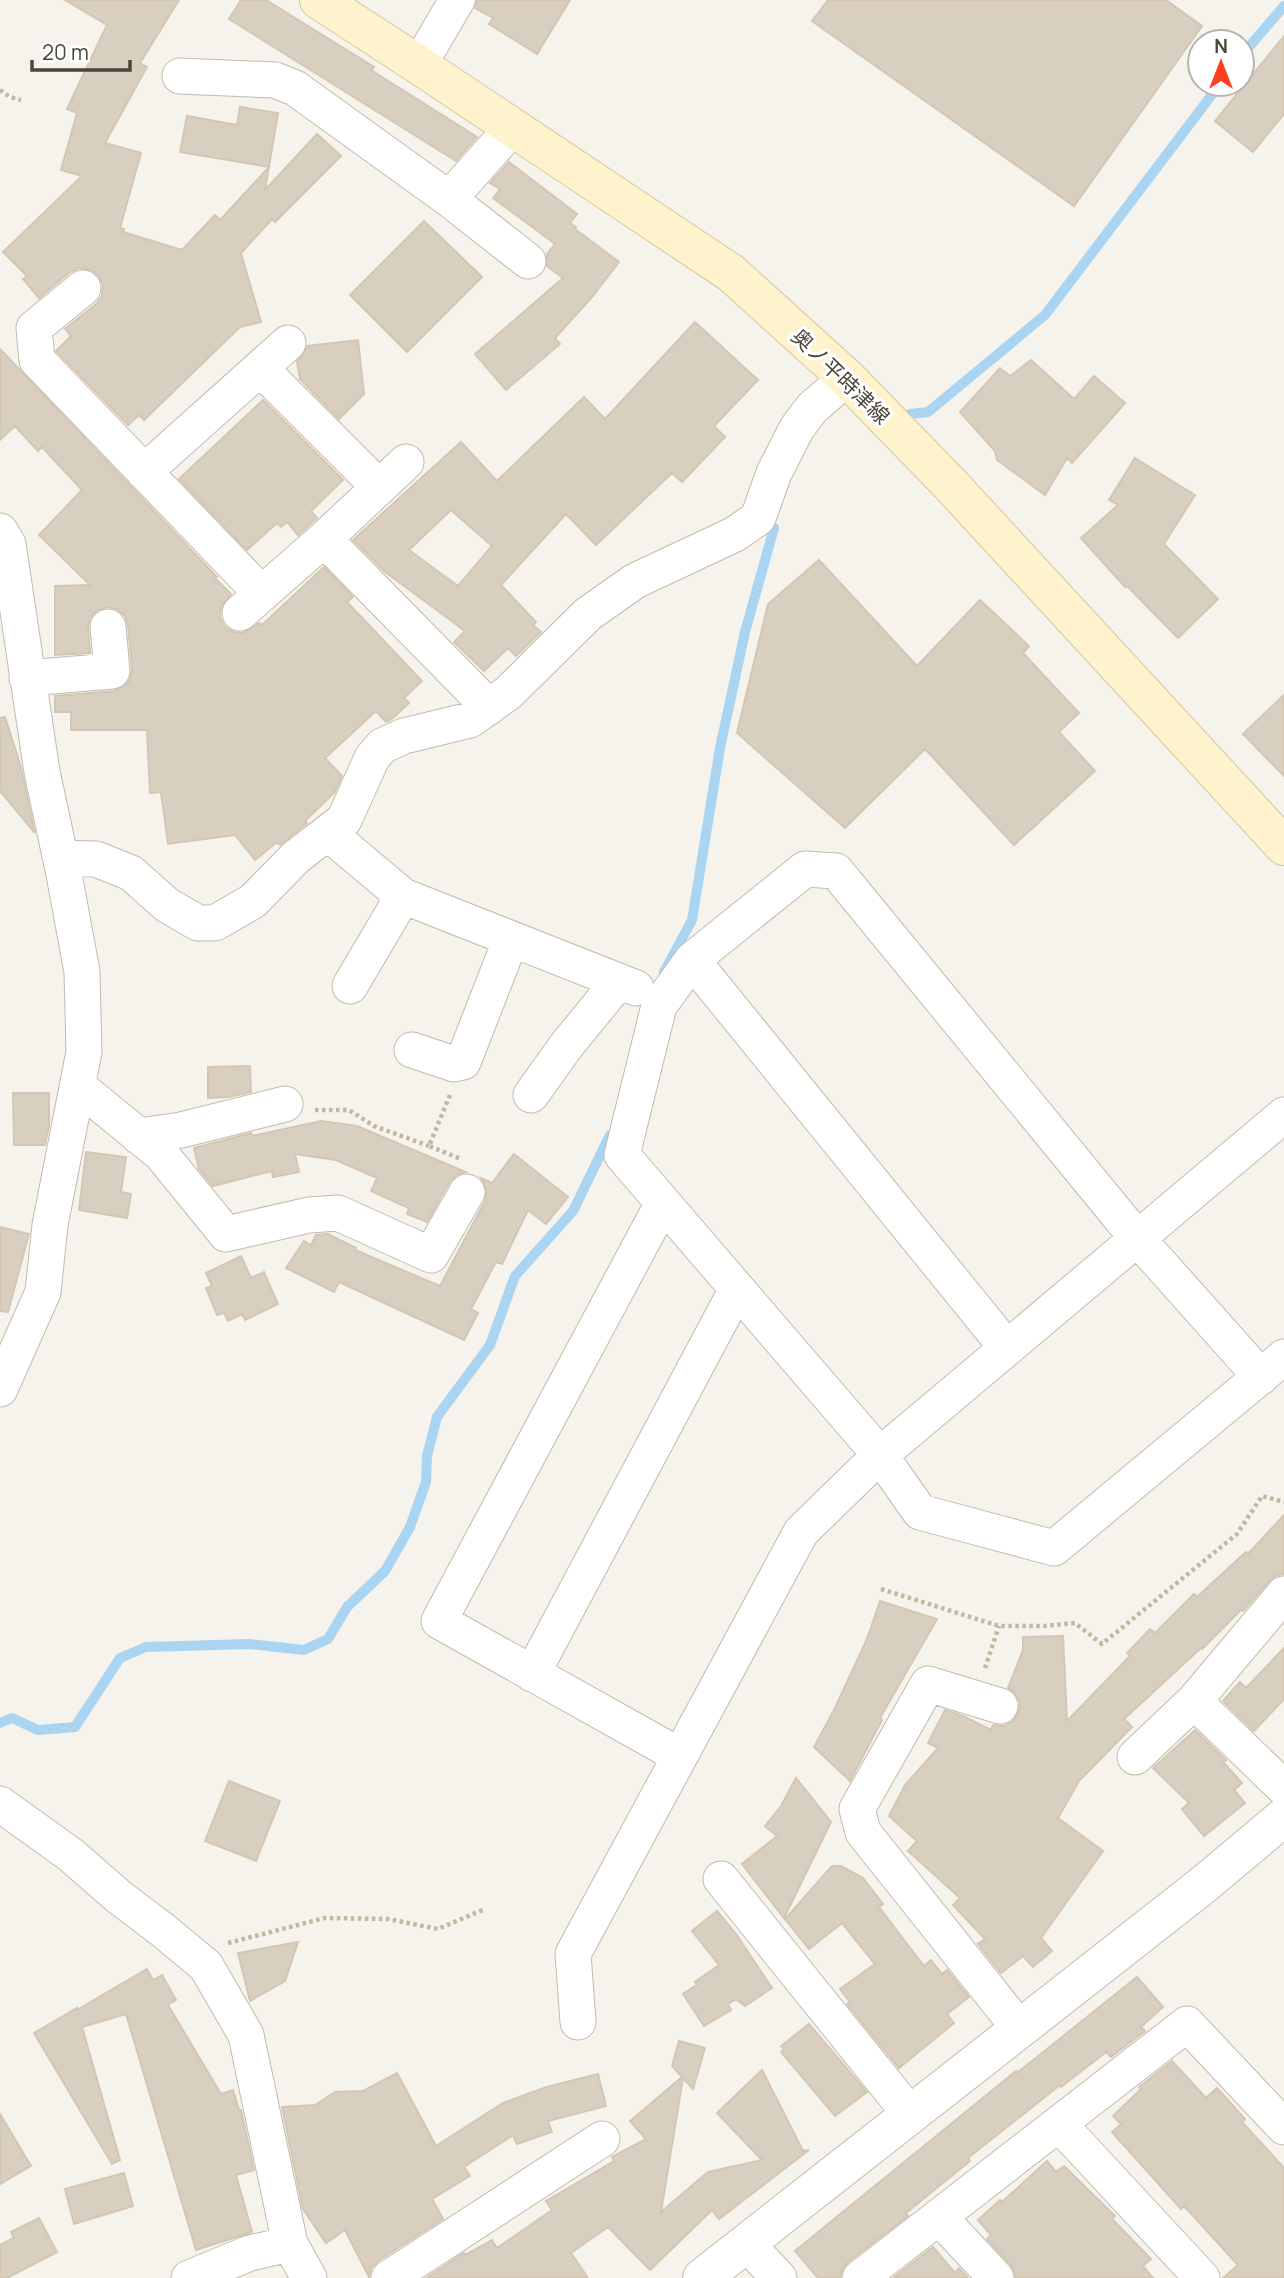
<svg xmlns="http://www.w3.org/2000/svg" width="1284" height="2278" viewBox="0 0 1284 2278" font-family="Manrope,'Noto Sans JP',sans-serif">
<rect width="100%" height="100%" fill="#f6f3ec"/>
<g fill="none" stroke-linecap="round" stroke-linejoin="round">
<path stroke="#a9d4f2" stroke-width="10" d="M1242 55 1284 6
M910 414 928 412 1045 315 1220 84
M664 972 692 920 720 748 745 632 774 528
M0 1723 12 1718 38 1730 75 1727 120 1658 146 1647 249 1644 304 1650 328 1639 347 1607 385 1571 410 1527 426 1482 427 1456 437 1417 490 1345 515 1276 573 1211 610 1135"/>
</g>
<path fill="#d8cfc1" stroke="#d3c7b4" stroke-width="2" fill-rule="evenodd" d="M65 0H179L140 63 147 67 105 143 141 153 120 228 124 229 123 232 182 250 215 215 220 220 269 167 180 152 187 116 237 125 240 107 278 113 265 190 317 134 341 156 275 222 272 219 241 253 261 322 240 327 144 420 139 415 128 425 56 351 71 336 65 329 96 304 102 296 103 285 99 276 91 270 79 268 70 272 39 298 23 279 27 276 3 252 82 176 61 170 77 113 67 109 107 25Z
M241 0H266L374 67 371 70 477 137 456 161 229 19Z
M477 0H570L537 54 489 24 493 18 475 8Z
M828 0H1166L1202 26 1074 206 812 21Z
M1284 36V114L1253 152 1215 121Z
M509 162 577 214 570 223 576 227 575 229 619 262 592 297 555 338 560 344 506 390 475 354 563 278 547 266V254L555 244 493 198 500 189 490 183Z
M424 221 482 277 407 352 350 295Z
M695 322 758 380 714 426 725 437 682 482 672 473 596 545 566 514 501 585 536 622 533 625 541 632 516 656 508 648 484 671 454 642 465 631 384 571 353 540 461 442 497 481 584 397 605 419ZM451 510 492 546 458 586 409 550Z
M358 340 364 394 339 419 300 379 297 362 307 346Z
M0 349 217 577 215 578 231 594 221 607 220 618 225 627 234 632 243 633 259 623 262 625 324 567 353 597 347 602 422 681 404 698 409 703 392 719 386 722 376 711 325 758 342 776 335 792 305 821 307 823 280 845 277 842 255 860 235 835 168 844 161 792 150 793 147 730H71V712H55V696L114 691 124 687 130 680 132 669 128 625 125 616 117 609 107 607 97 610 90 618 88 628 90 653 55 655V586L90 585 39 535 82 490 42 447 38 451 15 426 0 440Z
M1031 360 1074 399 1094 376 1125 403 1072 463 1067 458 1045 495 997 460 995 451 960 412 1000 368 1010 376Z
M263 400 343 480 311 511 317 518 298 535 287 522 281 527 277 523 247 550 179 479Z
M1135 458 1195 495 1164 544 1218 599 1178 638 1127 586 1125 587 1081 538 1118 505 1109 500Z
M819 560 917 666 980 600 1029 646 1023 653 1079 713 1059 732 1095 771 1014 845 925 749 845 828 737 733 768 604Z
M1284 695V776L1243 734Z
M5 717 20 764 35 833 0 791V718Z
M250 1066 251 1092 228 1097 208 1098V1067Z
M13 1093H49V1126L45 1145H14Z
M321 1121 357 1126 466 1172 456 1175 450 1181 427 1222 407 1214 409 1208 371 1191 377 1178 336 1160 295 1154 299 1172 273 1177 272 1171 213 1186 199 1169 194 1148 251 1133 252 1136Z
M86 1152 126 1157 121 1192 131 1194 127 1218 79 1210Z
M514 1154 568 1197 546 1224 528 1210 502 1264 496 1262 471 1309 478 1313 464 1340 339 1282 334 1292 286 1268 304 1241 311 1245 316 1235 328 1234 356 1248 355 1250 440 1286 485 1201 487 1191 481 1178 492 1183Z
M0 1227 29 1234 8 1312 0 1311Z
M241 1256 251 1278 264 1272 278 1304 245 1320 242 1314 228 1321 224 1313 217 1315 206 1288 212 1286 206 1273Z
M1284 1515V1574L1277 1575 1269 1581 1243 1611 1241 1610 1202 1649 1201 1648 1124 1719 1132 1727 1079 1781 1058 1818 1103 1851 1041 1938 1052 1951 1033 1967 1023 1956 1001 1973 978 1944 985 1939 953 1905 960 1898 908 1851 917 1841 889 1816 905 1785 938 1748 928 1743 945 1710 963 1716 991 1730 993 1725 1004 1726 1013 1721 1019 1712 1020 1702 1015 1693 1008 1688 1023 1650V1637L1063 1636 1067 1721 1130 1656 1127 1653 1150 1629 1155 1633 1194 1594 1197 1597 1246 1552 1248 1554Z
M880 1601 937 1619 880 1718 882 1720 850 1781 814 1747 834 1710 867 1639Z
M1284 1648V1699L1254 1731 1223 1701 1240 1682 1246 1688Z
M1195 1730 1226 1760 1223 1762 1242 1783 1234 1790 1245 1803 1204 1836 1182 1809 1189 1803 1153 1768Z
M796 1778 831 1822 784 1918 742 1864 777 1836 765 1826 781 1806Z
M229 1781 280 1801 256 1861 205 1841Z
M832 1866H841L863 1878 883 1904 879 1907 924 1966 931 1960 942 1974 947 1970 969 1997 947 2014 954 2023 899 2068 847 2004 850 2002 840 1989 875 1964 842 1923 809 1949 785 1919Z
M717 1911 736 1934 772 1988 745 2006 736 1999 728 2004 731 2010 704 2026 683 1994 697 1985 695 1982 719 1965 692 1931Z
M298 1942 285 1981 250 2001 238 1953Z
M147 1969 153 1980 162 1975 176 2000 168 2005 221 2094 233 2090 239 2110H241L254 2170 236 2175 252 2232 196 2250 126 2014 82 2027 120 2160 112 2164 34 2033 77 2008V2010Z
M1137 1977 1163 2007 1141 2027 1145 2031 1111 2057 1106 2052 1061 2087 1060 2085 968 2158 970 2161 906 2213 908 2216 848 2262 842 2270 840 2278H818L795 2251 1016 2071 1017 2073Z
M809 2024 867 2092 835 2116 781 2052 784 2049 781 2046Z
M679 2041 705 2048 693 2089 683 2078 661 2212 708 2172 762 2160 717 2113 762 2070 803 2151 809 2150 719 2219 712 2210 650 2270 608 2227 571 2253 588 2278H426L464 2253 465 2255 492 2240 497 2248 552 2210 546 2201 614 2161 612 2157 646 2139 630 2121 682 2077 672 2066Z
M1172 2061 1206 2098 1217 2088 1245 2119 1242 2122 1284 2168V2278H1223L1238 2265 1184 2206 1181 2209 1112 2132 1121 2124 1113 2116 1141 2089 1139 2087Z
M397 2073 436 2146 503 2103 547 2087 598 2074 606 2106 548 2121 552 2132 517 2144 513 2135 464 2167 470 2176 432 2199 443 2219 378 2261 371 2268 369 2277 345 2230 326 2243 303 2209 282 2107 315 2105 335 2092 363 2091Z
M0 2114 31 2166 0 2184Z
M1047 2161 1056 2172 1064 2166 1115 2216 1112 2219 1151 2259 1143 2266 1153 2278H1016L1011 2265 987 2239 991 2235 978 2220 1000 2200 1002 2202Z
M124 2173 133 2206 74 2224 65 2189Z
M39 2218 57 2252 7 2278H0V2245L14 2238 11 2232Z
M933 2247 955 2273 959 2268 968 2278H893Z"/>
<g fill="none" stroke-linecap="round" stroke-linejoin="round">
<g stroke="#c2bbae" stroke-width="37">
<path id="minor" d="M419 65 457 0
M180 76 275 80 295 88 449 199 528 261
M449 199 513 127
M83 288 34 328 37 360 262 594
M261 369 378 486
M144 472 288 343
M0 531 8 544 42 772 64 874 82 972 84 1052 50 1225 43 1292 0 1389
M324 539 489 707
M240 613 324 539 406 462
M27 678 112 671 108 627
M328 833 403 896 636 988
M61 858 96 859 131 873 167 905 198 923H215L253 901 296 857 344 820 372 758 382 746 404 736 470 720 508 693 588 614 635 581 735 534 758 518 774 473 797 428 812 408 847 378
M692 960 805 869 836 871 1137 1238 1261 1377
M350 986 403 896
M412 1050 454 1064 463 1062 511 939
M78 1086 161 1154 226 1234 309 1215 338 1213 431 1255 467 1192
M531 1095 566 1046 619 981
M138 1136 181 1130 285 1104
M663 1203 439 1621 680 1756
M1007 1348 692 960 659 1006 622 1155 880 1455 920 1512 1054 1548 1284 1357
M532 1674 737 1289
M1194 1701 1284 1788
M1000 1706 928 1684 857 1809 863 1832 1019 2028
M1135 1757 1194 1701 1284 1594
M0 1804 71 1855 119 1897 164 1931 206 1966 246 2035 290 2244 309 2278
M721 1879 910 2114
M578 2022 573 1954 801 1532 880 1455 1284 1115
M1059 2124 1202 2278
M939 2217 996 2278
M746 2243 779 2278
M189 2278 250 2253 290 2244
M389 2278 602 2139
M860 2278 1187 2024 1284 2127"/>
</g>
<g stroke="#c2bbae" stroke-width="40">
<path id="tertiary" d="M702 2278 1203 1885 1284 1817"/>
</g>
<g stroke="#d6c79b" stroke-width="40">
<path id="secondary" d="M319 0 419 65 731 273 847 378 950 484 1284 846"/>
</g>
<path stroke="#c4b79f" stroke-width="4.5" stroke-dasharray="3.5 3.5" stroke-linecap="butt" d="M0 90 10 97 21 100
M450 1095 429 1146 461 1159
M315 1110H349L374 1126 429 1146
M881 1589 999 1626H1044L1075 1623 1102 1644 1237 1534 1262 1496 1284 1502
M985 1668 999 1626
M228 1943 325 1918 388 1919 438 1929 485 1909"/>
<use href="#minor" stroke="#fff" stroke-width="35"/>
<use href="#tertiary" stroke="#fff" stroke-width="38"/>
<use href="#secondary" stroke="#fff3cd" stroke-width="38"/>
</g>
<g text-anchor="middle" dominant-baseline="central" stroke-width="6" stroke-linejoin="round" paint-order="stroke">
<g font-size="21" fill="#4b4439" stroke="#fff">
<text transform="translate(841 376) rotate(44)">奥ノ平時津線</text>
</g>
</g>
<g transform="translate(1221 63)"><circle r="33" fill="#ffffff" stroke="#b7b4b0" stroke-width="2"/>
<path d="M0-5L12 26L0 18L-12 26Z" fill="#fc3f1d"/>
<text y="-10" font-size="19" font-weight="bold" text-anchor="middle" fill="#4b4439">N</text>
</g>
<path d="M32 60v10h98v-10" fill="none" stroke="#4b4439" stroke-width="3.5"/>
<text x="42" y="60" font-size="21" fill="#4b4439" stroke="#ffffff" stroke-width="5" paint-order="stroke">20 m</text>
</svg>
